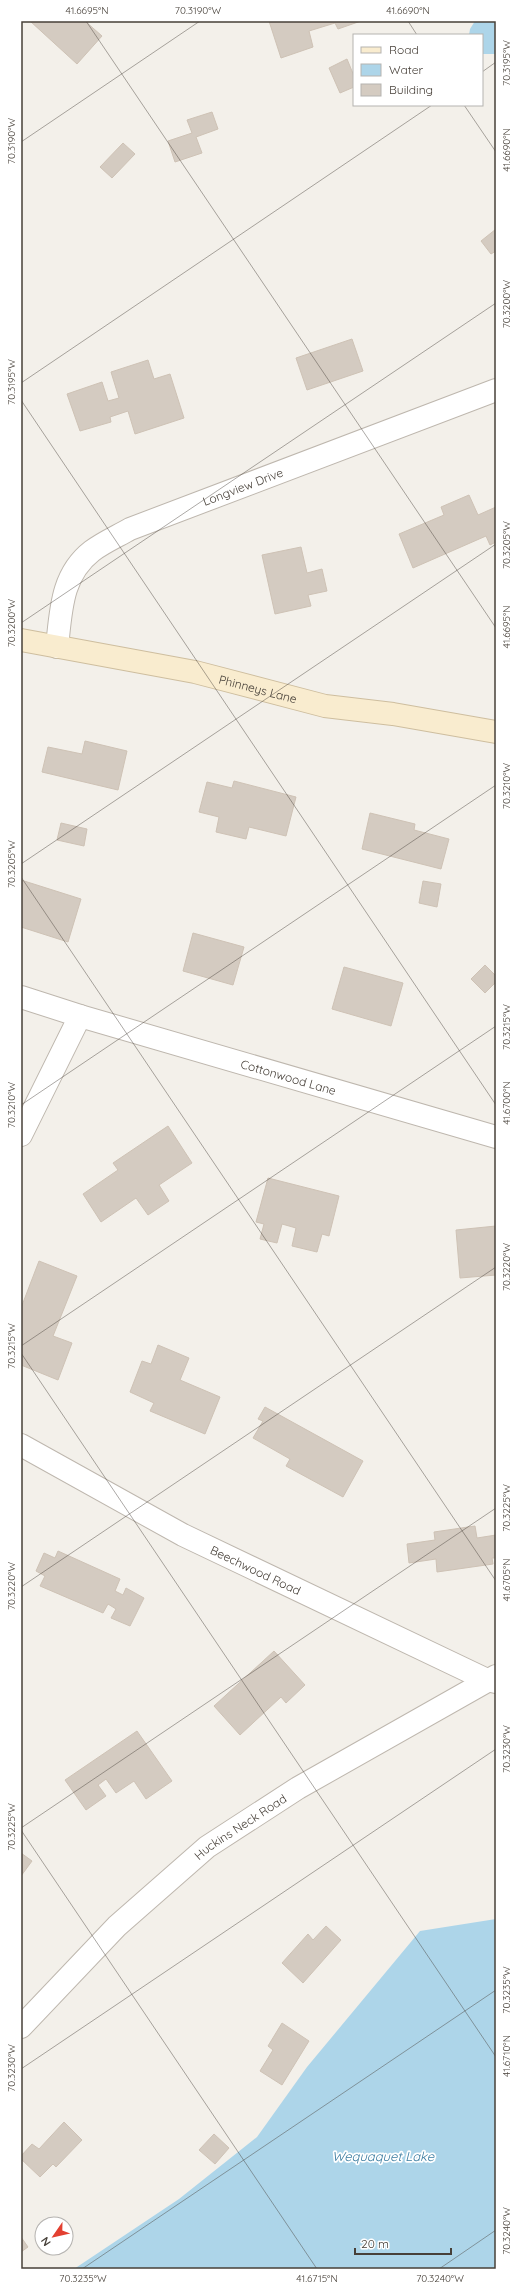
<svg xmlns="http://www.w3.org/2000/svg" width="517" height="2290" viewBox="0 0 517 2290" font-family="Quicksand,sans-serif">
<rect width="100%" height="100%" fill="#f3f0ea"/>
<path fill="#add5e9" d="M475 21H496V54H482V35H469L470 29Z
M496 1919V2269H74L179 2199 257 2137 307 2067 420 1931Z"/>
<path fill="#d4cbc1" stroke="#cec2b5" d="M30 21H85L102 36 77 64Z
M269 21H361L338 29 335 23 309 31 313 47 281 58Z
M347 59 354 76V87L340 93 329 68Z
M212 112 218 129 196 137 202 153 175 162 168 141 192 133 187 120Z
M123 143 135 154 112 178 100 167Z
M496 229V251L491 254 481 241Z
M352 339 363 371 307 390 296 358Z
M148 360 154 379 170 374 184 418 135 434 128 411 110 417 111 422 80 431 67 394 102 382 108 401 119 398 111 372Z
M469 495 478 515 496 507V542L490 545 486 536 413 568 399 534 444 515 441 507Z
M301 547 307 573 322 569 327 591 308 595 311 606 275 614 262 555Z
M85 741 127 751 118 790 42 772 48 747 82 754Z
M234 781 296 797 286 836 249 827 246 839 216 832 219 817 199 812 207 782 232 788Z
M370 813 415 824 414 830 449 839 441 869 362 849Z
M61 823 87 829 84 846 57 840Z
M21 880 81 899 68 942 21 927Z
M423 881 441 884 437 907 419 903Z
M193 933 244 947 233 985 183 971Z
M485 965 496 976V982L485 993 471 979Z
M344 967 403 983 391 1026 332 1009Z
M168 1126 192 1163 159 1185 169 1201 148 1215 136 1198 101 1222 83 1194 118 1170 113 1163Z
M268 1178 339 1196 329 1236 322 1234 317 1252 292 1246 296 1228 282 1224 277 1243 260 1239 264 1224 256 1222Z
M496 1226V1275L460 1278 456 1230Z
M39 1261 77 1276 53 1336 72 1343 58 1380 21 1365V1308Z
M158 1345 189 1358 180 1380 220 1397 205 1434 150 1411 154 1403 130 1392 142 1361 151 1364Z
M265 1407 363 1461 343 1497 286 1466 290 1459 253 1438 263 1421 258 1419Z
M475 1526 477 1538 496 1535V1558H492L493 1564 437 1572 436 1559 409 1563 407 1544 435 1540 434 1532Z
M58 1551 120 1579 115 1591 123 1595 126 1588 144 1598 130 1626 111 1618 116 1609 108 1604 103 1613 40 1586 45 1576 36 1571 44 1553 55 1558Z
M274 1651 305 1685 286 1703 281 1697 240 1735 214 1706Z
M137 1731 172 1781 146 1799 134 1781 116 1793 106 1779 98 1785 106 1796 86 1810 65 1780Z
M21 1853 32 1861 21 1876Z
M326 1926 341 1940 303 1983 282 1963 308 1934 313 1940Z
M282 2023 309 2041 282 2085 260 2071 273 2050 268 2046Z
M64 2122 82 2140 56 2167 53 2164 40 2177 21 2159V2156L32 2144 39 2149Z
M214 2134 229 2148 215 2164 199 2150Z
M21 2237 28 2247 21 2252Z"/>
<g fill="none" stroke-linecap="round" stroke-linejoin="round">
<g stroke="#beb7ae" stroke-width="24">
<g id="minor">
<path id="s1" d="M57 647C61 611 61 575 92 551 104 542 118 536 130 529L496 390"/>
<path d="M21 997 80 1016"/>
<path id="s2" d="M21 1135 80 1016 496 1137"/>
<path id="s3" d="M21 1445 183 1535 487 1680 496 1682"/>
<path id="s4" d="M21 2027 117 1926 207 1847 298 1788 496 1676"/>
</g>
</g>
<g stroke="#cebe9f" stroke-width="24">
<g id="secondary">
<path id="s5" d="M21 640 195 672 325 706 393 714 496 732"/>
</g>
</g>
<use href="#minor" stroke="#fff" stroke-width="22"/>
<use href="#secondary" stroke="#f9eccf" stroke-width="22"/>
</g>
<path fill="none" stroke="#474039" stroke-width="1" stroke-opacity="0.45" d="M86 21 496 628M408 21 417 35M482 72 496 62M464 105 496 152M21 142 200 21M21 383 432 105M21 400 496 1105M21 623 496 303M21 864 496 544M21 877 496 1581M21 1105 496 785M21 1346 496 1026M21 1353 496 2057M21 1587 496 1267M21 1828 496 1508M21 1830 317 2269M21 2069 496 1749M82 2269 496 1990M439 2269 496 2230"/>
<g text-anchor="middle" dominant-baseline="central" stroke-width="3.5" stroke-linejoin="round" paint-order="stroke">
<g font-size="12" fill="#474039" stroke="#fff">
<text stroke="none"><textPath href="#s1" startOffset="270">Longview Drive</textPath></text>
<text stroke="none"><textPath href="#s5" startOffset="242">Phinneys Lane</textPath></text>
<text stroke="none"><textPath href="#s2" startOffset="350">Cottonwood Lane</textPath></text>
<text stroke="none"><textPath href="#s3" startOffset="266">Beechwood Road</textPath></text>
<text stroke="none"><textPath href="#s4" startOffset="298">Huckins Neck Road</textPath></text>
</g>
<g font-size="13" font-style="italic" fill="#3b7ca0" stroke="#fff">
<text x="383" y="2156">Wequaquet Lake</text>
</g>
</g>
<rect width="517" height="2290" fill="none" stroke="#ffffff" stroke-width="44"/>
<rect x="353" y="34" width="130" height="72" fill="#ffffff" stroke="#b5b3b0"/>
<rect x="361" y="47" width="20" height="6" fill="#f9eccf" stroke="#b5b3b0"/>
<text x="389" y="54" font-size="12" fill="#474039">Road</text>
<rect x="361" y="64" width="20" height="12" fill="#add5e9" stroke="#b5b3b0"/>
<text x="389" y="74" font-size="12" fill="#474039">Water</text>
<rect x="361" y="84" width="20" height="12" fill="#d4cbc1" stroke="#b5b3b0"/>
<text x="389" y="94" font-size="12" fill="#474039">Building</text>
<g transform="translate(54 2236) rotate(236)"><circle r="19" fill="#ffffff" stroke="#b5b3b0"/>
<path d="M0-3L7 15L0 10L-7 15Z" fill="#e34031"/>
<text y="-6" font-size="11" font-weight="bold" text-anchor="middle" fill="#474039">N</text>
</g>
<path d="M355 2248v6h96v-6" fill="none" stroke="#474039" stroke-width="2"/>
<text x="361" y="2248" font-size="12" fill="#474039" stroke="#ffffff" stroke-width="3" paint-order="stroke">20 m</text>
<rect x="22" y="22" width="473" height="2246" fill="none" stroke="#474039" stroke-width="1.5"/>
<g font-size="10" text-anchor="middle" fill="#474039">
<text x="87" y="14">41.6695°N</text>
<text x="198" y="14">70.3190°W</text>
<text x="408" y="14">41.6690°N</text>
<text transform="translate(506 63) rotate(-90)" y="4">70.3195°W</text>
<text transform="translate(11 141) rotate(-90)" y="4">70.3190°W</text>
<text transform="translate(506 150) rotate(-90)" y="4">41.6690°N</text>
<text transform="translate(506 304) rotate(-90)" y="4">70.3200°W</text>
<text transform="translate(11 382) rotate(-90)" y="4">70.3195°W</text>
<text transform="translate(506 545) rotate(-90)" y="4">70.3205°W</text>
<text transform="translate(11 623) rotate(-90)" y="4">70.3200°W</text>
<text transform="translate(506 627) rotate(-90)" y="4">41.6695°N</text>
<text transform="translate(506 786) rotate(-90)" y="4">70.3210°W</text>
<text transform="translate(11 864) rotate(-90)" y="4">70.3205°W</text>
<text transform="translate(506 1027) rotate(-90)" y="4">70.3215°W</text>
<text transform="translate(506 1103) rotate(-90)" y="4">41.6700°N</text>
<text transform="translate(11 1105) rotate(-90)" y="4">70.3210°W</text>
<text transform="translate(506 1267) rotate(-90)" y="4">70.3220°W</text>
<text transform="translate(11 1346) rotate(-90)" y="4">70.3215°W</text>
<text transform="translate(506 1508) rotate(-90)" y="4">70.3225°W</text>
<text transform="translate(506 1580) rotate(-90)" y="4">41.6705°N</text>
<text transform="translate(11 1586) rotate(-90)" y="4">70.3220°W</text>
<text transform="translate(506 1749) rotate(-90)" y="4">70.3230°W</text>
<text transform="translate(11 1827) rotate(-90)" y="4">70.3225°W</text>
<text transform="translate(506 1990) rotate(-90)" y="4">70.3235°W</text>
<text transform="translate(506 2056) rotate(-90)" y="4">41.6710°N</text>
<text transform="translate(11 2068) rotate(-90)" y="4">70.3230°W</text>
<text transform="translate(506 2231) rotate(-90)" y="4">70.3240°W</text>
<text x="83" y="2282">70.3235°W</text>
<text x="317" y="2282">41.6715°N</text>
<text x="440" y="2282">70.3240°W</text>
</g>
</svg>
